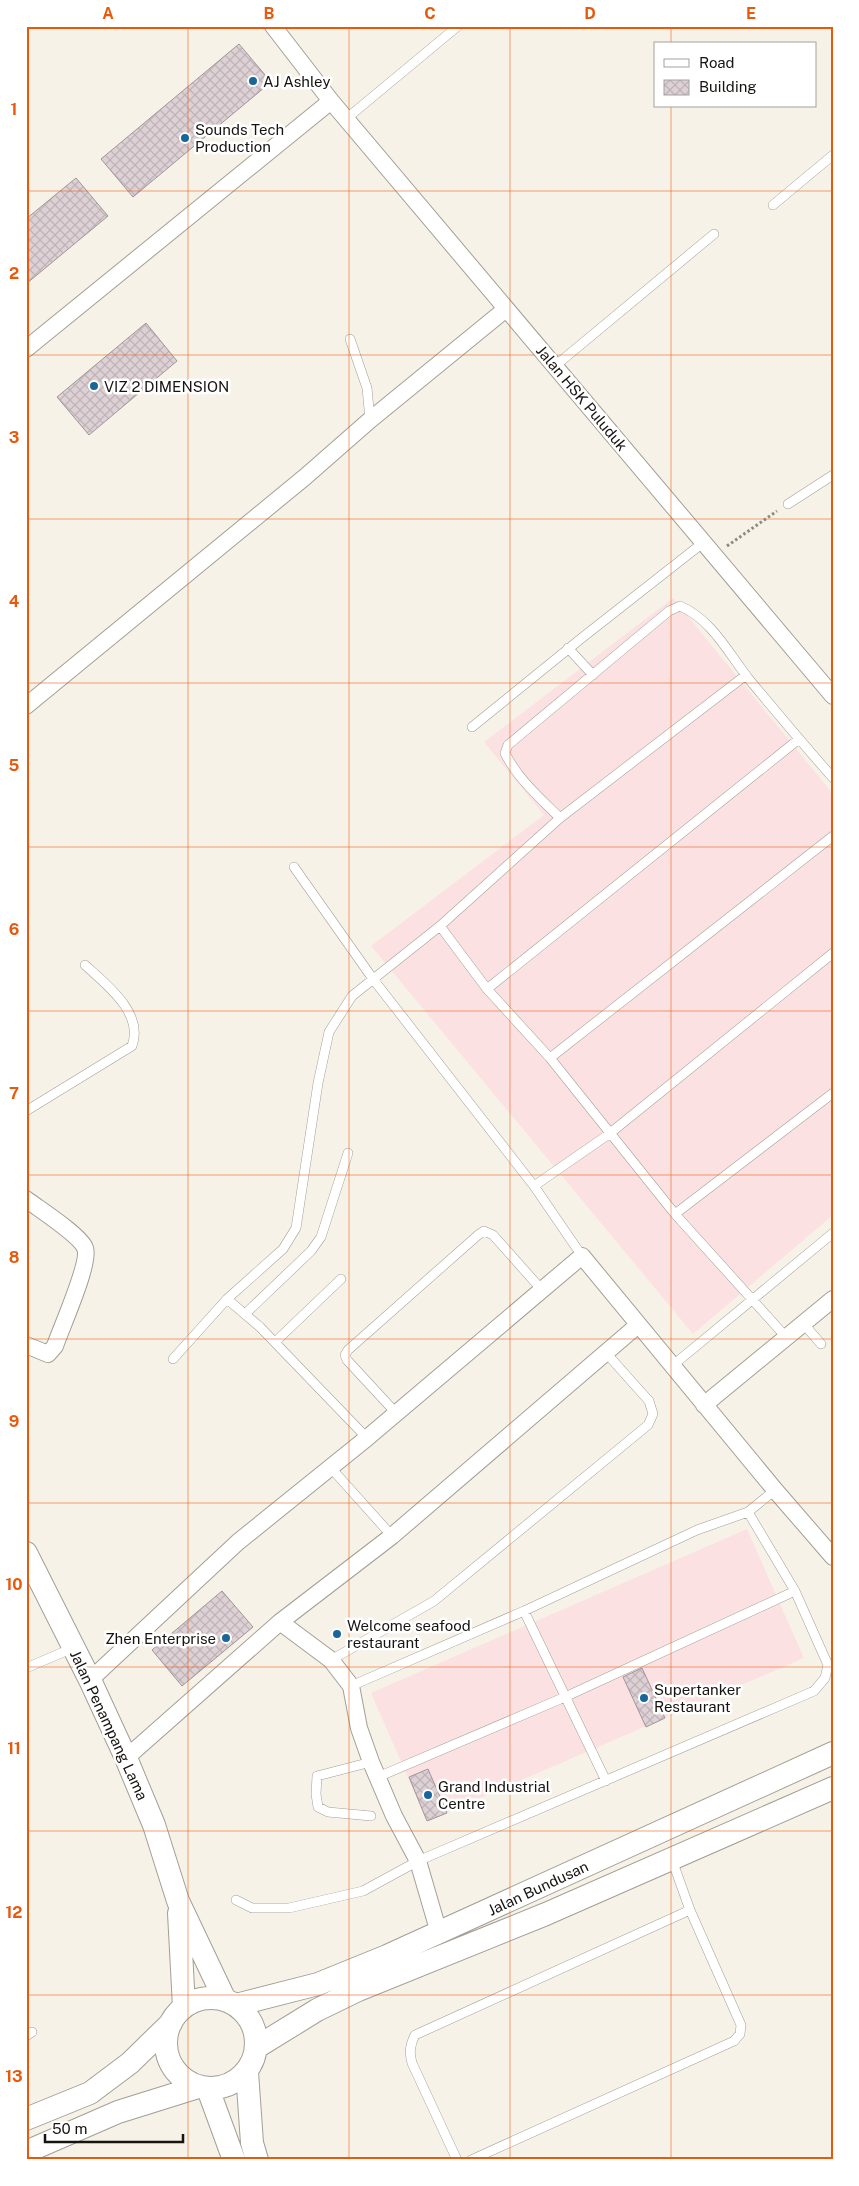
<svg xmlns="http://www.w3.org/2000/svg" width="859" height="2186" viewBox="0 0 859 2186" font-family="'Public Sans',sans-serif">
<defs>
<pattern id="building-cross-hatch" width="8" height="8" patternUnits="userSpaceOnUse" patternTransform="scale(1.25)"><rect width="8" height="8" fill="#ded1d6"/><path d="M0 0l8 8M0 8l8-8" fill="none" stroke="#beb3b7"/></pattern>
</defs>
<rect width="100%" height="100%" fill="#f7f2e7"/>
<path fill="#fce1e3" d="M673 598 833 794V1215L693 1334 371 946 544 815 484 742Z
M747 1529 804 1658 427 1821 371 1693Z"/>
<path fill="url(#building-cross-hatch)" stroke="#a19599" d="M239 44 271 82 133 197 101 159Z
M76 178 108 216 26 284V219Z
M146 323 177 361 89 435 57 397Z
M222 1591 253 1627 182 1686 152 1650Z
M642 1668 665 1718 646 1727 623 1677Z
M428 1769 447 1813 427 1821 409 1777Z"/>
<g fill="none" stroke-linecap="round" stroke-linejoin="round">
<g stroke="#a49f95" stroke-width="10">
<path id="lane" d="M346 119 458 26
M773 205 833 155
M350 339 367 388 370 420
M555 366 714 234
M788 504 833 475
M568 648 593 675
M472 727 583 637 704 542
M560 818C540 798 517 778 505 753L508 745 669 611 680 606C711 619 728 652 748 678 776 712 804 745 833 778
M294 867 373 979 534 1186 582 1256
M440 926 487 989 550 1058 675 1214 786 1337
M487 989 799 739
M550 1058 833 836
M26 1111 132 1046C144 1013 107 985 85 965
M534 1186 609 1134 833 953
M675 1214 833 1093
M227 1299 260 1327 367 1438
M245 1314 311 1251 321 1237 348 1153
M803 1323 821 1344
M275 1342 341 1279
M173 1359 227 1299 283 1249 296 1228 318 1083 329 1032 352 996 440 926 560 818 746 675
M672 1366 833 1233
M396 1413 347 1360 345 1355 348 1350 478 1235 484 1231 493 1235 542 1290
M331 1468 392 1536
M524 1611 606 1781
M331 1660 434 1601 648 1425 653 1414 649 1401 607 1354
M26 1668 73 1648
M351 1686 524 1611 697 1530 748 1512 775 1490
M371 1762 317 1776 316 1794 318 1807 328 1812 371 1816
M378 1777 565 1697 795 1591
M236 1900 252 1908H289L363 1891 418 1861 814 1691 825 1678 828 1665 795 1591 748 1512
M26 2036 32 2032
M457 2160 412 2063C409 2052 410 2045 415 2035L690 1910
M471 2160 734 2041 740 2034 741 2025 690 1910 672 1860"/>
</g>
<g stroke="#a49f95" stroke-width="18">
<path id="street" d="M273 26 331 101 833 696
M26 349 331 101
M26 706 305 477 370 420 506 309
M26 1199C39 1209 80 1235 85 1248 91 1262 61 1328 55 1346L48 1354 26 1345
M704 1405 833 1299
M280 1622 331 1660 351 1686 359 1728 371 1762 394 1816 418 1861 439 1933
M90 1680 238 1542 367 1438 582 1256 775 1490 833 1557
M126 1758 280 1622 392 1536 638 1325"/>
</g>
<g stroke="#a49f95" stroke-width="24">
<path id="secondary" d="M26 1553 90 1680 126 1758 154 1825 178 1901 225 2000
M179 1913 184 2007
M166 2043a45 45 0 1 1 90 0a45 45 0 1 1-90 0Z
M236 2005 318 1984 387 1956 833 1753
M257 2047 317 2010 358 1990 546 1914 833 1788
M247 2072 252 2143 257 2160
M208 2089 234 2160
M26 2119 90 2093 130 2063 171 2023
M26 2152 118 2112 198 2087"/>
</g>
<path stroke="#8d8a83" stroke-width="3" stroke-dasharray="2.5 2.5" stroke-linecap="butt" d="M727 546 777 511"/>
<use href="#lane" stroke="#fff" stroke-width="9"/>
<use href="#street" stroke="#fff" stroke-width="16"/>
<use href="#secondary" stroke="#fff" stroke-width="22"/>
</g>
<path fill="none" stroke="#e8590c" stroke-width="1" stroke-opacity="0.55" d="M188 26V2160M349 26V2160M510 26V2160M671 26V44M671 106V2160M26 191H833M26 355H833M26 519H833M26 683H833M26 847H833M26 1011H833M26 1175H833M26 1339H833M26 1503H833M26 1667H833M26 1831H833M26 1995H833"/>
<g fill="#1a6699" stroke="#fff" stroke-width="2">
<circle cx="253" cy="81" r="5"/>
<circle cx="185" cy="138" r="5"/>
<circle cx="94" cy="386" r="5"/>
<circle cx="337" cy="1634" r="5"/>
<circle cx="226" cy="1638" r="5"/>
<circle cx="644" cy="1698" r="5"/>
<circle cx="428" cy="1795" r="5"/>
</g>
<g text-anchor="middle" dominant-baseline="central" stroke-width="5" stroke-linejoin="round" paint-order="stroke">
<g font-size="15" fill="#161411" stroke="#fff" text-anchor="start">
<text x="263" y="81">AJ Ashley</text>
<text x="195" y="129">Sounds Tech<tspan x="195" dy="17">Production</tspan></text>
<text x="104" y="386">VIZ 2 DIMENSION</text>
<text x="347" y="1625">Welcome seafood<tspan x="347" dy="17">restaurant</tspan></text>
<text x="216" y="1638" text-anchor="end">Zhen Enterprise</text>
<text x="654" y="1689">Supertanker<tspan x="654" dy="17">Restaurant</tspan></text>
<text x="438" y="1786">Grand Industrial<tspan x="438" dy="17">Centre</tspan></text>
</g>
<g font-size="15" fill="#161411" stroke="#fff">
<text transform="translate(582 398) rotate(50)">Jalan HSK Puluduk</text>
<text transform="translate(109 1725) rotate(65)">Jalan Penampang Lama</text>
<text transform="translate(538 1888) rotate(-25)">Jalan Bundusan</text>
</g>
</g>
<rect width="859" height="2186" fill="none" stroke="#ffffff" stroke-width="55"/>
<rect x="654" y="42" width="162" height="65" fill="#ffffff" stroke="#a2a1a0"/>
<rect x="664" y="59" width="25" height="8" fill="#ffffff" stroke="#a2a1a0"/>
<text x="699" y="68" font-size="15" fill="#161411">Road</text>
<rect x="664" y="80" width="25" height="15" fill="url(#building-cross-hatch)" stroke="#a2a1a0"/>
<text x="699" y="92" font-size="15" fill="#161411">Building</text>
<path d="M45 2134v8h138v-8" fill="none" stroke="#161411" stroke-width="2.5"/>
<text x="52" y="2134" font-size="15" fill="#161411" stroke="#ffffff" stroke-width="4" paint-order="stroke">50 m</text>
<rect x="28" y="28" width="804" height="2130" fill="none" stroke="#e8590c" stroke-width="2"/>
<g font-size="16" text-anchor="middle" font-weight="bold" fill="#e8590c">
<text x="108" y="19">A</text>
<text x="269" y="19">B</text>
<text x="430" y="19">C</text>
<text x="590" y="19">D</text>
<text x="751" y="19">E</text>
<text x="14" y="115">1</text>
<text x="14" y="279">2</text>
<text x="14" y="443">3</text>
<text x="14" y="607">4</text>
<text x="14" y="771">5</text>
<text x="14" y="935">6</text>
<text x="14" y="1099">7</text>
<text x="14" y="1263">8</text>
<text x="14" y="1427">9</text>
<text x="14" y="1590">10</text>
<text x="14" y="1754">11</text>
<text x="14" y="1918">12</text>
<text x="14" y="2082">13</text>
</g>
</svg>
